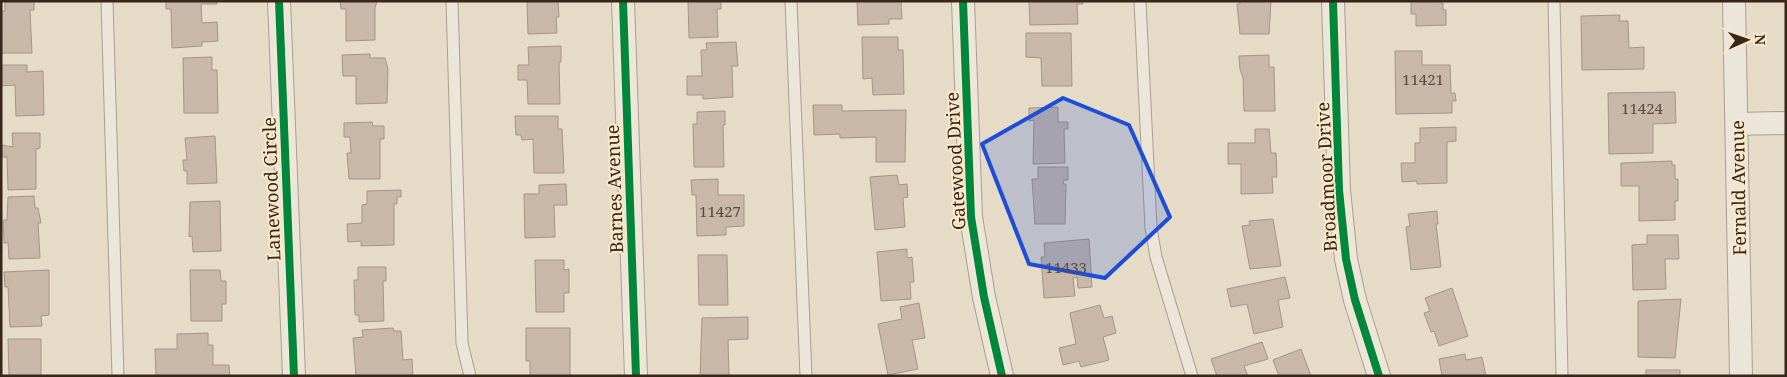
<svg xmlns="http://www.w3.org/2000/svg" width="1787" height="377" viewBox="0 0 1787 377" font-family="'Noto Serif',serif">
<rect width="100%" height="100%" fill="#e5dbc7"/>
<path fill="#c9b8a7" stroke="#a49587" d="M5 1H34V10H30L32 53H2L1 11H5Z
M166 1H217V4H201L202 23 217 22 218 41 202 42V46L172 48 171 9H166Z
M340 1H377L375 8V40L346 41V9H341Z
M527 1H558L559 17H556L557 33 528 34Z
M688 1H721V9H717L718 37 689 38Z
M857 1H901L902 19H889V24L858 25Z
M1029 1H1083V4H1077L1078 24 1030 25Z
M1240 1H1271L1269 34H1240L1237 4H1240Z
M1411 1H1440V3H1443V10H1446V25L1416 26V14H1411Z
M1620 15 1619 21H1628L1629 48 1644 47V69L1582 70 1581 16Z
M1026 33H1071L1072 86H1042L1041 58 1026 57Z
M862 37H898V50H903L904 94 873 95 872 78 863 79Z
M736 42 738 66H732L733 97 703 99V95H687V76H702L701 50H707L706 43Z
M561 46V62H559L560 104H528L527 80H518V65H529L528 47Z
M1395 51H1422V65H1450L1451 93H1455L1456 101H1452V113L1396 114Z
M370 54V58H385L388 69 387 103 356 104V76H343L342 55Z
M1269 55V67H1274L1275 111H1244L1243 78 1240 69 1239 56Z
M212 57V70H217L218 113H184L183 58Z
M1 65H27V72L43 71 44 115 16 116 15 85 1 86Z
M1675 92 1676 123 1653 124V153L1609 154 1608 93Z
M813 105H842V111L906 110 905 162H876V137L840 138V134L814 135Z
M1058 107V122H1068V129H1064L1065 163 1033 164 1034 120 1029 121V108Z
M725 111V125H723L724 167H694L693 124H697V112Z
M515 116H558V129H562L564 173H534L533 139 522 140 521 135H516Z
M372 122 373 126H384V139H380V179H349L347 153H351L350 137H344V123Z
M1456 127V141L1447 142V183L1417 184V181L1402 182 1401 163H1415V143H1420V128Z
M1255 129H1269L1271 153H1276L1277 177H1272L1273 193 1241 194V164H1228V143H1255Z
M12 133H40V148L36 149V189L8 190 7 157H2V145L13 147Z
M215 136 217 183 187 184V171H184L183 160H187L185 138Z
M1672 161V165H1675V179H1678V201H1675V220L1639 221V186H1621V163Z
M1038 167H1068V180H1064L1063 184H1066L1065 224H1035L1032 179H1038Z
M897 175 899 185 907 184 908 197 903 198 905 227 875 230 870 177Z
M718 179V195H744V226L726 227V235L697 236 696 195H692L691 180Z
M566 184 567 205H554L555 237 525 238 524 194H539V185Z
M401 190V197H397V204H394V245L361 246V241L348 242 347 224 362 223V205L367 204V191Z
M34 196 35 208H38L41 223H38L40 258 9 259 8 243H4L3 220H7L8 197Z
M220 201 221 251 193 252 192 236 189 237 190 202Z
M1437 211 1438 224H1436L1441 267 1411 270 1406 227 1410 226 1408 214Z
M1273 219 1281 266 1250 269 1242 226 1250 225 1249 221Z
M1647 235H1678L1679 259H1665L1666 289 1633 290 1632 245 1647 244Z
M1089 239 1092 287 1078 288 1077 277 1073 278 1075 296 1044 298 1041 257H1045L1044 243Z
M907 249V258L912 257 914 282H910L911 299 881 301 877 252Z
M698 255H727L728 305H699Z
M535 260H564V270L569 269V293H564V312H536Z
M358 267H386V281H383L384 321 359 322V315H355L354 280H358Z
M49 270V315L41 316 42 326 10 327 8 287H5L4 272Z
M190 270H220L221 281H226V304H222V321H191Z
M1285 277 1290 298 1278 300 1283 327 1254 334 1247 304 1231 307 1227 289Z
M1452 288 1468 336 1439 346 1434 331 1431 332 1424 313 1430 311 1425 298Z
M1681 299 1675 358 1638 357V301Z
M919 303 925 338 912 340 918 369 888 375 878 324 902 319 900 307Z
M1100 305 1104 318 1112 316 1116 333 1103 337 1109 360 1081 367 1079 361 1063 365 1059 348 1076 344 1070 313Z
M748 317V339L728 340 729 376H700L702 318Z
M393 328 394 331H401L403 360 412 359 413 376H356L353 338 363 337 362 330Z
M526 328H570V376H530V361H526Z
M208 333V345H213V365H229L230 376H156L155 349H177V334Z
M8 339H41V376H9Z
M1262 342 1268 359 1244 366 1248 376H1217L1211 359Z
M1301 349 1311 376H1279L1273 360Z
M1465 354 1466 360 1482 357 1486 376H1442L1439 359Z
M1646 370H1680V376H1646Z"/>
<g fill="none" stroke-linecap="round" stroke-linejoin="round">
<g stroke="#a99f91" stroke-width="13">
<path id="service" d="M107 1 118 376
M452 1 462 343 470 376
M791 1 806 376
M1140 1 1151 228 1156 257 1192 376
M1554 1 1562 376"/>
</g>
<g stroke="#a99f91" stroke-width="24">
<path id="minor" d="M279 1 294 376
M623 1 636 376
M963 1 971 217 984 297 1002 376
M1333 1 1339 190 1346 259 1355 300 1379 376
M1734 1 1741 376
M1737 124 1786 123"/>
</g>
<use href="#service" stroke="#ece5d9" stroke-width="11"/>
<use href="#minor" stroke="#ece5d9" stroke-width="22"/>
<g stroke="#f9e9ca" stroke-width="11">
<path id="cycleway" d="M279 1 294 376
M623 1 636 376
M963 1 971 217 984 297 1002 376
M1333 1 1339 190 1346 259 1355 300 1379 376"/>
</g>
<use href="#cycleway" stroke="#00873e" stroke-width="8"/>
</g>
<path fill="#1d4ed8" fill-opacity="0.2" stroke="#1d4ed8" stroke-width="4" stroke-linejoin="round" d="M1063 98 1129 125 1170 217 1105 278 1029 264 982 144Z"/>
<g text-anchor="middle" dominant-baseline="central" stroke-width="4" stroke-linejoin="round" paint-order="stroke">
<g font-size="15" fill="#5c4a3c">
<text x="1423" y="79">11421</text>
<text x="1642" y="108">11424</text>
<text x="720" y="211">11427</text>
<text x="1066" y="267">11433</text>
</g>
<g font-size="18" fill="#372619" stroke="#f9e9ca">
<text transform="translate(955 161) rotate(-93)">Gatewood Drive</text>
<text transform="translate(1326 177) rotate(-93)">Broadmoor Drive</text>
<text transform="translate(1738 188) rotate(-91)">Fernald Avenue</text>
<text transform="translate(271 189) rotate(-92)">Lanewood Circle</text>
<text transform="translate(614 189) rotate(-92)">Barnes Avenue</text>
</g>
</g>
<rect width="1787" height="377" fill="none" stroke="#372619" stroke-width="5"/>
<g transform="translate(1747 40) rotate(88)" stroke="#f9e9ca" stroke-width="4" paint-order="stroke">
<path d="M0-4L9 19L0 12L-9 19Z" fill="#372619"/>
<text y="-8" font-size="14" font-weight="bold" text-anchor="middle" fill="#372619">N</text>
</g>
</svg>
